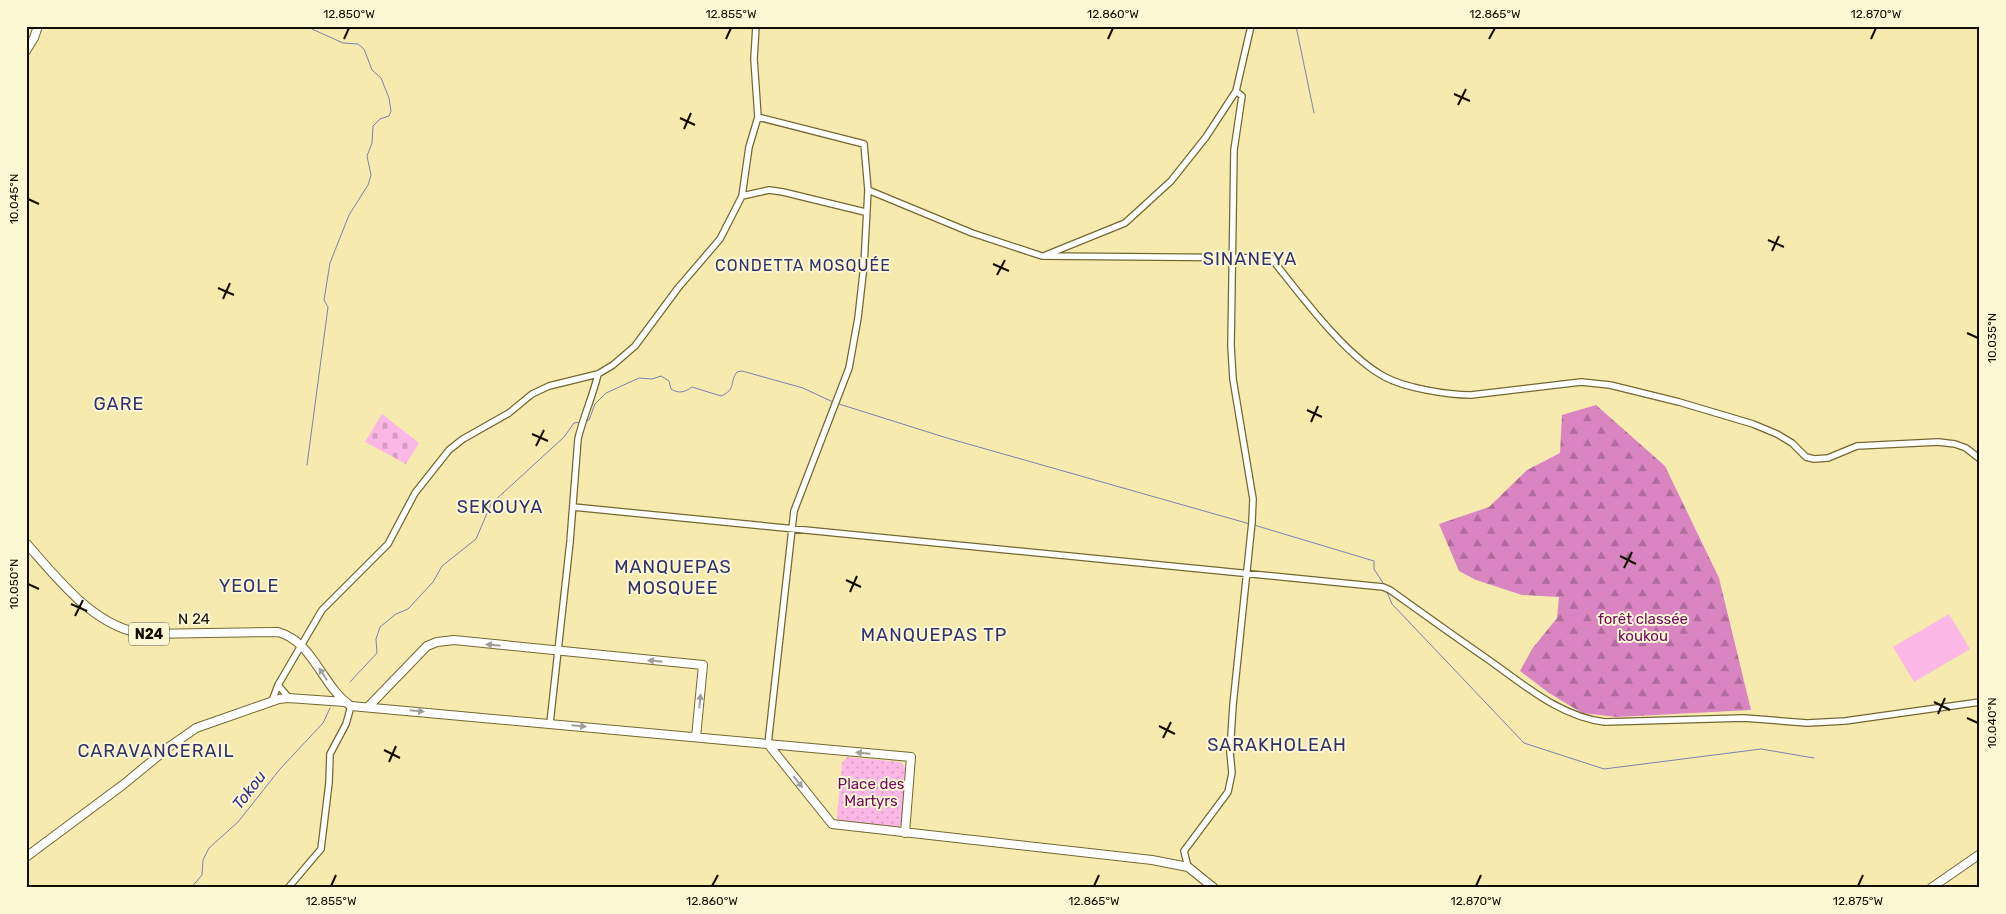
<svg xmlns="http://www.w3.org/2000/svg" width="2006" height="914" viewBox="0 0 2006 914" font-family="Rubik,sans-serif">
<defs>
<pattern id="grass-dots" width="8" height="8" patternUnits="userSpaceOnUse" patternTransform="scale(1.25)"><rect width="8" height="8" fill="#fbb7e6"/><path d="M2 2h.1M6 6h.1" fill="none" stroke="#d69cc4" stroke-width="1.8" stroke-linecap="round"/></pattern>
<pattern id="forest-firs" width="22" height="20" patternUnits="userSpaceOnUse" patternTransform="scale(1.25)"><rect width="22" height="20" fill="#d985c2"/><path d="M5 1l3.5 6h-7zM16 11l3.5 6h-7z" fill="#af6b9b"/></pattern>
<pattern id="cemetery-stones" width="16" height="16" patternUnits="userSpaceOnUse" patternTransform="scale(1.25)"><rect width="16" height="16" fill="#fbb7e6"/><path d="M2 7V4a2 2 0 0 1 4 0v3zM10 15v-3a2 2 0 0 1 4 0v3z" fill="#d69cc4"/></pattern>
</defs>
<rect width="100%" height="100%" fill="#f7eaaf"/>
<path fill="url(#grass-dots)" d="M847 757 901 762 906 769 902 824 897 828 840 822 837 817 842 763Z"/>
<path fill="url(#forest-firs)" d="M1596 405 1665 466 1719 578 1751 710 1617 717 1582 713 1549 693 1520 671 1532 649 1557 618 1559 597 1522 595 1476 580 1459 571 1439 524 1489 507 1527 470 1560 453 1562 415Z"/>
<path fill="url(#cemetery-stones)" d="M382 414 419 443 406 464 365 442Z"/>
<path fill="#fbb7e6" d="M1949 614 1970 649 1914 682 1893 647Z"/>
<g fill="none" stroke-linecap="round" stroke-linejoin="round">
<path stroke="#7b80ae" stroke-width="1" d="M1296 26 1314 113
M839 404 947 438 1250 524
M584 422 589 420 595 404 606 393 639 378 652 379 661 376 669 381 671 389C679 394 685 392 692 387L721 396C737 389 729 382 737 372L742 371 803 388 833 402
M307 465 328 307 324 300 330 263 349 215 368 185 371 175 367 156 372 143 373 126 380 119 389 116 391 111 389 98 381 78 372 70 364 49 358 44 343 43 312 29 310 26
M1254 525 1374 561V569L1385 586
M1387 592 1392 604 1524 743 1604 769 1761 749 1814 758
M350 682 377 653 376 639 380 627 396 614 408 609 433 582 442 566 476 539 491 504 564 437 574 423 581 422
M191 888 202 875 203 860 209 848 238 822 280 769 323 723 330 708"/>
<g stroke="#736830" stroke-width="8">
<path id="minor" d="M758 117 864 144 868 190 864 265 858 318 849 368 794 511 768 744
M868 190 972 233 1042 256 1271 258C1300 294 1345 356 1385 377 1405 388 1448 395 1471 395L1581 382 1610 385 1679 402 1753 424 1777 434 1792 443 1806 457 1814 459 1828 458 1857 446 1938 442 1955 444 1966 448 1980 459
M742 196 749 147 758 117 754 59 756 26
M1046 255 1125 223 1171 181 1206 137 1236 91 1251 26
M573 507 1383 587 1390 590C1422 613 1454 636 1486 658 1523 684 1560 717 1605 722L1744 718 1807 723 1845 721 1980 702
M278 685 289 698
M272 701 278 685 322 610 388 544 415 493 449 450 463 439 509 413 532 394 549 386 598 374 613 365 635 346 678 288 720 239 742 196 769 190 783 192 865 212
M550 723 570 542 578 439C583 417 593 396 598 374
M1188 867 1184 851 1228 792 1232 773 1230 752 1233 705 1252 522 1253 499 1233 379 1231 346 1234 150 1242 96 1236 91
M288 888 321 849 329 783 330 754 346 724 351 706"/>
</g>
<g stroke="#736830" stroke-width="10">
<path id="major" d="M26 51 34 38 38 26
M26 543C58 579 96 630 147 634L278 632C314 642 322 687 351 706L911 757 905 833
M369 706 427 646 437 642 454 640 703 665 696 737
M768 744 832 824 1152 860 1188 867 1214 888
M26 857 124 784 169 747 196 728 279 699 288 698 345 702
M1931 888 1980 854"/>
</g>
<use href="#minor" stroke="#fff" stroke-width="5.5"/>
<use href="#major" stroke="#fff" stroke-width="8"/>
</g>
<defs><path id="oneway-solid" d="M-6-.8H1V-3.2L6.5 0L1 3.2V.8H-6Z" transform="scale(1.25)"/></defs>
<g fill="#a09e99">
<use href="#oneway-solid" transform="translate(493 645) rotate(-174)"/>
<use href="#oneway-solid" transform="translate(655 661) rotate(-174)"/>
<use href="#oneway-solid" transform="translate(323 674) rotate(-123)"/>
<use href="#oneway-solid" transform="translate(700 701) rotate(-84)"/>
<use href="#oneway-solid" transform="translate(417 711) rotate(5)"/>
<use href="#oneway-solid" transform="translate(579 726) rotate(5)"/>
<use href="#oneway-solid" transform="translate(863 753) rotate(-175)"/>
<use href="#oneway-solid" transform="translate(798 782) rotate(51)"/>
</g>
<path fill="none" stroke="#120d00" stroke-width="2" d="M344 39 349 28M726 39 731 28M1108 39 1113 28M1489 39 1495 28M1871 39 1876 28M1454 94 1470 101M1458 105 1466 89M680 118 695 125M684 129 691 113M28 199 39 204M1768 240 1784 247M1772 251 1779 236M993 264 1009 271M997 275 1005 260M218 288 234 295M223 299 230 283M1967 333 1978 338M1307 410 1322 417M1311 422 1318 406M532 434 548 441M536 446 544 430M1620 556 1636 564M1624 568 1632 552M846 580 861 587M28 584 39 589M850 592 857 576M71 604 87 611M75 616 83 600M1934 702 1950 710M1938 714 1945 698M1967 718 1978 723M1159 726 1175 734M1163 738 1171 722M384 750 400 758M389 762 396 746M331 886 336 875M712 886 718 875M1094 886 1099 875M1476 886 1481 875M1858 886 1863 875"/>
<g text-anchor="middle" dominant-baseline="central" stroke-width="4" stroke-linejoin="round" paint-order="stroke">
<rect fill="#fef7d4" stroke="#595340" stroke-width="1" x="129" y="622.5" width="40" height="23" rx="4"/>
<g font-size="14" font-weight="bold" fill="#120d00">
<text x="149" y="634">N24</text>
</g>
<g font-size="15" fill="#120d00" stroke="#fef7d4">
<text transform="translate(194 619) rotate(-1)">N 24</text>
</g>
<g font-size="15" fill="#71095e" stroke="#fef7d4">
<text x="1643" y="619">forêt classée<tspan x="1643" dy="17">koukou</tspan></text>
<text x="871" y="784">Place des<tspan x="871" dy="17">Martyrs</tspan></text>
</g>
<g font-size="16" letter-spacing="1" fill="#2f326d" stroke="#fef7d4">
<text x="803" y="265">СONDETTA MOSQUÉE</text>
</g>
<g font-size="16" font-style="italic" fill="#332d91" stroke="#fef7d4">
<text transform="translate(249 790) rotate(-52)">Tokou</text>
</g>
<g font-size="18" letter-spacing="1" fill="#2f326d" stroke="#fef7d4">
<text x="1250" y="259">SINANEYA</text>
<text x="119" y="404">GARE</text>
<text x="500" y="507">SEKOUYA</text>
<text x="673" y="567">MANQUEPAS<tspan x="673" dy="21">MOSQUEE</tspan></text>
<text x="249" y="586">YEOLE</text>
<text x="934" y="635">MANQUEPAS TP</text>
<text x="1277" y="745">SARAKHOLEAH</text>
<text x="156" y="751">CARAVANCERAIL</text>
</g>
</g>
<rect width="2006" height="914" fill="none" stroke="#fef7d4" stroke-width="55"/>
<rect x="28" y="28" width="1950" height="858" fill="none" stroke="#120d00" stroke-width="2"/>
<g font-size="12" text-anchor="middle" fill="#120d00">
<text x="349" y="18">12.850°W</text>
<text x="731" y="18">12.855°W</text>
<text x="1113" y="18">12.860°W</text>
<text x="1495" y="18">12.865°W</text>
<text x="1876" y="18">12.870°W</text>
<text transform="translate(14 199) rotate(-90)" y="4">10.045°N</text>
<text transform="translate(1992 338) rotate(-90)" y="4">10.035°N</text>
<text transform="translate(14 584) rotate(-90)" y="4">10.050°N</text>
<text transform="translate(1992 723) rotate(-90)" y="4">10.040°N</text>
<text x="331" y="905">12.855°W</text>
<text x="712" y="905">12.860°W</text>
<text x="1094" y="905">12.865°W</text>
<text x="1476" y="905">12.870°W</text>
<text x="1858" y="905">12.875°W</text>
</g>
</svg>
